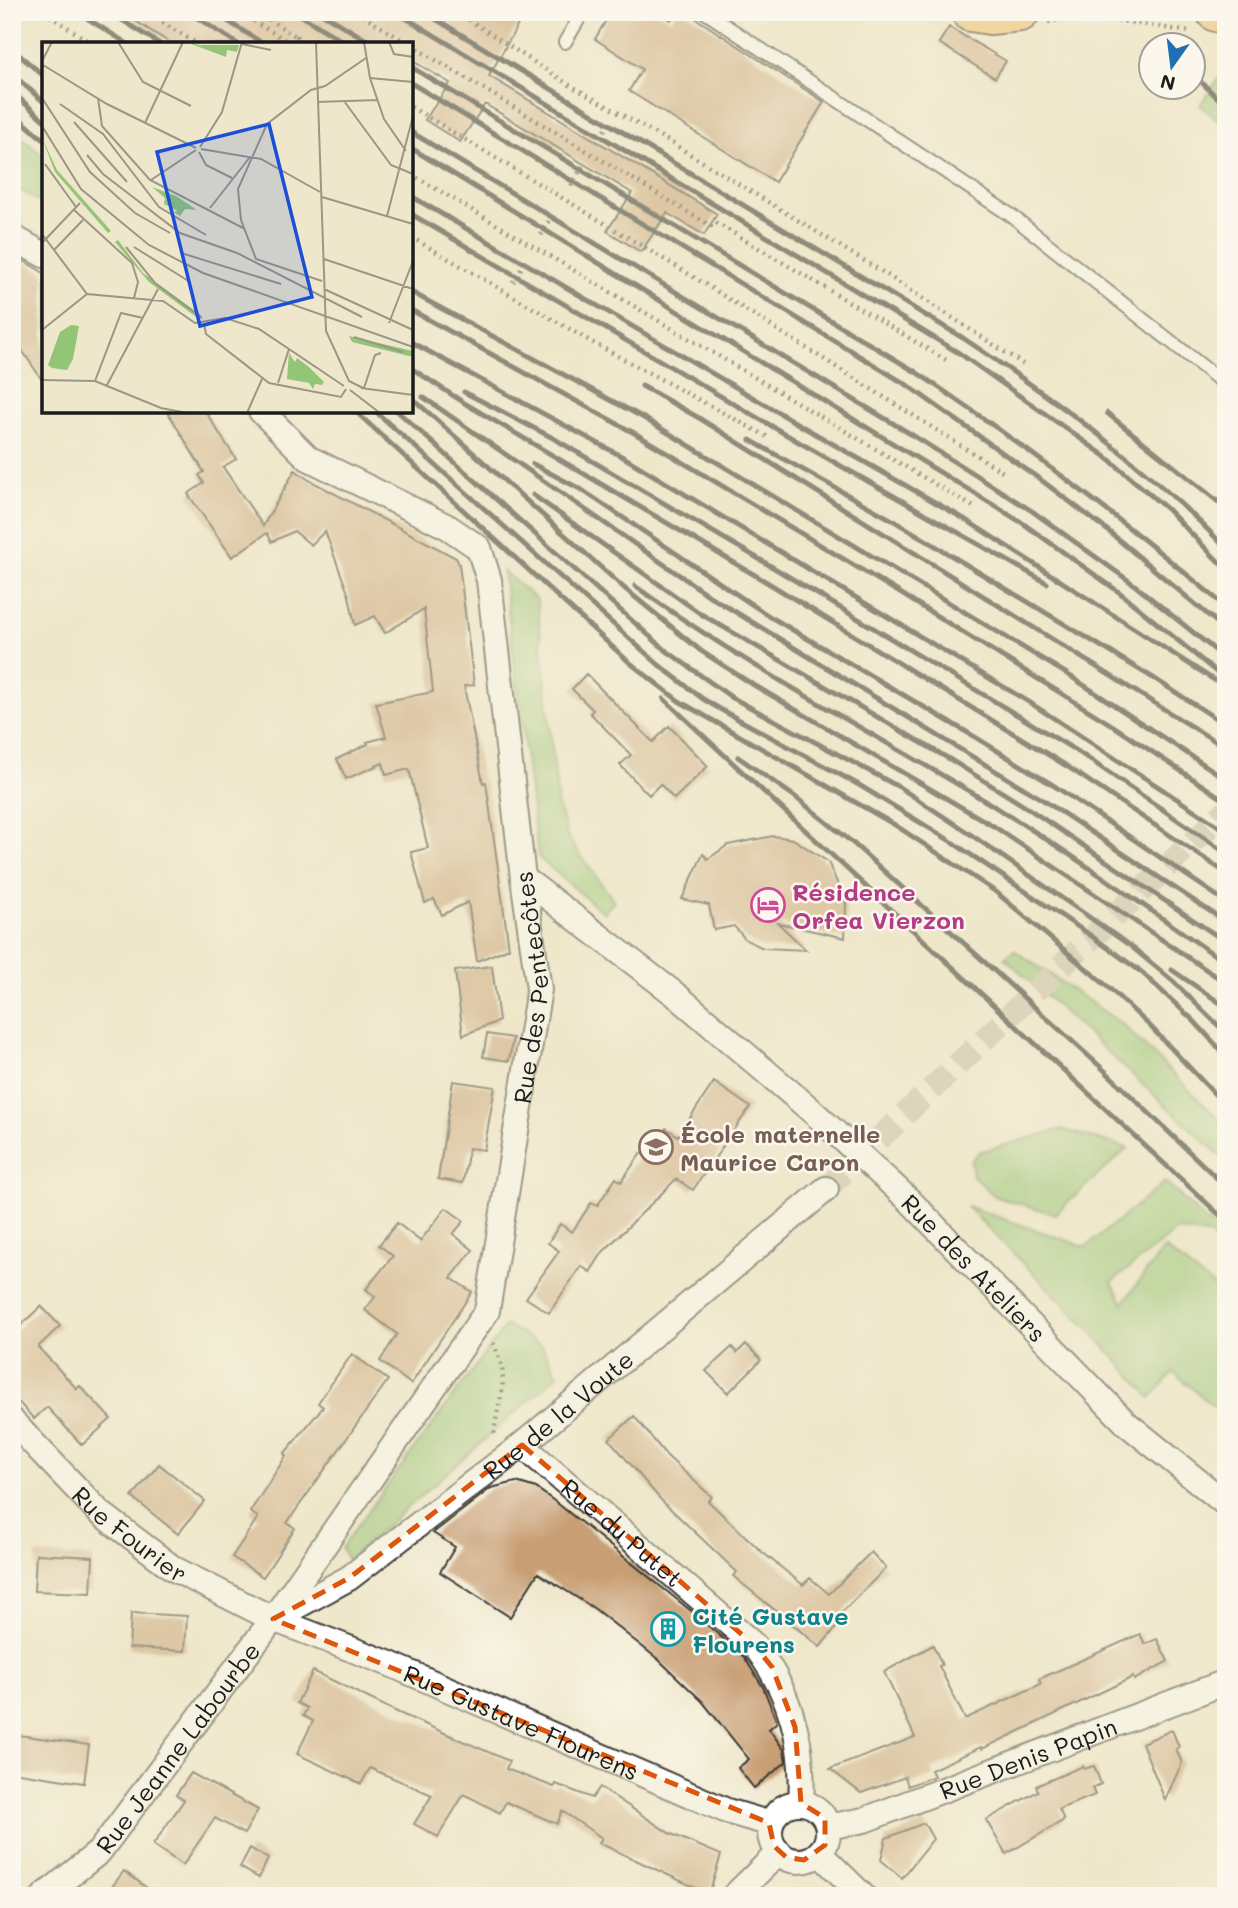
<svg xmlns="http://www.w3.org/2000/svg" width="1238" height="1908" viewBox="0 0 1238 1908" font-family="Mali,sans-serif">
<rect width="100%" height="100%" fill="#fbf7ec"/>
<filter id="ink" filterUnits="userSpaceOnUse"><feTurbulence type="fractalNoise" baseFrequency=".0143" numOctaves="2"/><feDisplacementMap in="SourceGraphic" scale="14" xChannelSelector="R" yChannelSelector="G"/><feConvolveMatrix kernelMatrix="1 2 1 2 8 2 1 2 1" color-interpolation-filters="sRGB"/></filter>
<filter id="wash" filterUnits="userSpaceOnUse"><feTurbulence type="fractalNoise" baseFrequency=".00686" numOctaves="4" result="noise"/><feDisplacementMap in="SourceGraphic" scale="28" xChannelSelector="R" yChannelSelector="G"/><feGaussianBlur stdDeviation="1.57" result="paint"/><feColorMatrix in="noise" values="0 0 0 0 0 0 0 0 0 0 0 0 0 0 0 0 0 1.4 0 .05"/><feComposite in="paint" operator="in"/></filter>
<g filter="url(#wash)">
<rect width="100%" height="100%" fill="#efe7cb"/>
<path fill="#92c575" stroke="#577048" stroke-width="2" d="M1224 71 1226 72V127L1200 105Z
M12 130 44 156V205L12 185Z
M503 571 537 600 558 805 568 838 614 901 604 913 538 857Z
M1014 950 1122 1024 1226 1126V1161L1005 958Z
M1061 1129 1128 1148 1055 1214 996 1197 973 1176 971 1161 979 1152Z
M1165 1182 1226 1240V1252L1211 1236 1177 1230 1112 1282 1123 1303 1164 1248 1226 1296V1417L1173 1372 1151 1398 1086 1326 966 1206 1086 1247Z
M506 1325 542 1346 558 1375 348 1560 341 1548Z"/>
<g id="blocks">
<path fill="#c89f74" d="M121 12H525L489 76 717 214 704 235 667 213 641 252 607 231 632 193 485 104 460 142 425 120 450 83 411 60V44H172Z
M611 12H658L671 20 676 12H686L824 102 775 182 629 91 642 69 595 39Z
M949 27 1006 61 995 78 939 43Z
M12 254 44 273V383L12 335Z
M167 411H205L236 459 223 467 263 526 295 470 309 480 456 558 459 564 474 685 464 686 483 783 486 782 509 948 477 961 468 902 442 915 434 899 425 903 411 852 428 848 409 769 386 775 383 763 346 779 337 759 368 744 367 742 386 737 376 703 433 692 424 609 385 633 375 616 355 625 349 596 325 531 311 545 294 531 272 542 267 533 232 557 188 494 204 483 199 475 204 472Z
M586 674 653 742 669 726 708 766 674 799 660 784 649 795 620 765 631 755 590 713 593 710 572 689Z
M773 836 793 839 828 862 846 903 845 938 778 923 806 950 763 948 746 940 734 926 714 930 709 905 682 899 703 854 708 859 728 845Z
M492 966 499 1021 463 1035 455 971Z
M487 1034 513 1038 509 1061 483 1057Z
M453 1081 495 1087 484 1150 469 1148 463 1183 438 1179Z
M714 1082 750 1107 693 1190 676 1179 603 1252 590 1272 581 1266 549 1313 526 1298 559 1251 548 1243 560 1224 572 1232 591 1203 597 1206 616 1178 621 1182 641 1153 646 1156 666 1128 678 1136Z
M446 1208 464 1221 453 1234 473 1250 451 1278 472 1292 411 1384 380 1361 397 1334 365 1310 375 1297 366 1289 393 1256 379 1245 397 1223 420 1241Z
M41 1306 60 1326 38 1347 77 1389 80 1386 111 1419 82 1445 47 1407 34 1419 12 1395V1334Z
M746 1344 761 1360 728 1393 706 1371 732 1347 737 1353Z
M352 1354 388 1380 287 1523 295 1528 263 1577 232 1557 258 1517 250 1512 286 1456 284 1454 323 1407 318 1403Z
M634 1416 666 1455 712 1497 708 1501 762 1552 803 1585 810 1578 829 1594 871 1552 886 1568 839 1615 844 1618 820 1647 733 1576 737 1572 660 1499 609 1439Z
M159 1464 205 1501 178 1534 132 1497Z
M516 1482 536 1488 557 1503 690 1610 744 1657 763 1687 777 1722 769 1729 784 1750 786 1762 754 1788 738 1768 749 1759 702 1701 659 1660 595 1609 538 1573 510 1617 440 1572 455 1547 433 1533 491 1488Z
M36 1554 93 1557 91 1593 34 1591Z
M131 1613 187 1616 185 1651 129 1648Z
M1140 1634 1145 1644 1157 1639 1168 1661 1134 1680 1133 1677 982 1749 981 1747 931 1770 934 1776 908 1786 905 1777 861 1793 830 1769 915 1737 884 1672 933 1645 942 1665 939 1666 965 1719 1041 1684 1039 1679Z
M313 1671 399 1713 509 1761 506 1769 554 1787 556 1784 592 1798 600 1787 669 1833 721 1855 709 1894 599 1843 602 1838 562 1811 557 1824 506 1802 500 1813 464 1794 438 1837 414 1824 432 1795 370 1768 361 1784 297 1754 313 1721 303 1716 307 1708 297 1703Z
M1172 1730 1179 1747 1176 1749 1182 1763 1165 1800 1142 1743Z
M12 1734 89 1745 84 1783 12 1772Z
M1083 1766 1084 1769 1094 1766 1101 1784 1092 1788 1095 1795 1059 1809 1064 1820 1006 1854 986 1820 1038 1791 1036 1786Z
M191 1773 258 1810 244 1834 215 1818 183 1865 153 1845 184 1800 176 1795Z
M924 1823 933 1839 902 1878 881 1860 886 1838Z
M250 1848 268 1859 259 1878 240 1867Z
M124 1871 158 1896H105Z"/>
</g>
</g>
<g filter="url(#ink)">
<use href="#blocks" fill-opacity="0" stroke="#3c3a36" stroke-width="2"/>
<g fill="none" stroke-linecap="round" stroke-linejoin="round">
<path stroke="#c5bea8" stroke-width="24" stroke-dasharray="24 12" stroke-linecap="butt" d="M826 1189 1226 811"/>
<g stroke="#3c3a36" stroke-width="16">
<path id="service" d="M705 12 1012 216 1226 385
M565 42 583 12"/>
</g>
<g stroke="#3c3a36" stroke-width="28">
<g id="minor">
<path d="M12 237 44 255"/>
<path id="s1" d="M523 878 676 995 812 1111 909 1200 1126 1423 1226 1504"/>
<path id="s2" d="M12 1421 99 1512 174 1569 273 1619 390 1664 727 1811 771 1824"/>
<path id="s3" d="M522 1445 754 1645C790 1691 805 1745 801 1803"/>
<path id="s4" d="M279 1616 349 1578 522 1445 826 1189"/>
<circle cx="799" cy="1832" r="29"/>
<path id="s5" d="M828 1827 864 1820 1226 1682"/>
<path d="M819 1853 863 1896"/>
<path id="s6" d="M44 1896 99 1852 273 1619 487 1311 539 989 523 878 489 580 479 548 448 527 308 458 261 411"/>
<path d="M734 1896 779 1852"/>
</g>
</g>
<g stroke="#3c3a36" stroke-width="42">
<path id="primary" d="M971 12 990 15 1020 12
M1216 12 1226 15"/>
</g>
<path stroke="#3c3a36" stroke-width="4.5" stroke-dasharray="2 5" stroke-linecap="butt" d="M44 12 93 44
M144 12 198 44
M249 12 246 17 292 44
M257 12 297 37
M357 12 409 44
M457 12 568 84 670 142 884 273 1023 364
M1048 22 1082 15 1191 32
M293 44 297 37 308 44
M411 45 711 226 715 222 946 360
M411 107 692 276 1003 472
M597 143 611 119
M411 174 977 509
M571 186 584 164
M541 235 555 211
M411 237 590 341 768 437
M513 282 527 258
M493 1343C513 1383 497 1395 494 1436"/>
<use href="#service" stroke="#fff" stroke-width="12"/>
<use href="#minor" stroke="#fff" stroke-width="24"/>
<use href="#primary" stroke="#f6c06b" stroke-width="38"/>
<path stroke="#1c1c1c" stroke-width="5" d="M77 12 128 44
M109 12 160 44
M188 12 238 44
M213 12 264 44
M295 12 347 44
M320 12 373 44
M396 12 959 353 1105 456 1167 509 1226 569
M424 12 963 338C1057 401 1147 466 1226 548
M12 49 44 76
M411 67 916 372C1025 445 1125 522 1226 607
M12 74 44 102
M1196 77 1226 106
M411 83 907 385 1041 480 1107 530 1226 630
M12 92 44 120
M12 112 44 140
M411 132 909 433 1032 511 1132 583 1226 659
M411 148 1021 522 1119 592 1226 680
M411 196 805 428 966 520 1214 680
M411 214 797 441 1047 583
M411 292 642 417 1067 674 1226 779
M411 310 636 434 900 593 1115 727 1226 801
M411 342 625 458 1032 704 1226 831
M411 368 466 404 770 584 1065 765 1226 873
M642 386 699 418 1226 748
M464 392 553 438 781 572 1080 753 1226 853
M411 397 624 588 701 651 752 684 995 827 1226 983
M423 397 711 597 1040 798 1226 922
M355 411 629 662 679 701 895 825 996 892 1108 987 1149 1025 1226 1106
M375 411 659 665 703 699 725 712 859 785 949 840 1090 935 1144 974
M397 411 664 649 731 697 899 787 970 834 1132 947 1174 982 1226 1033
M1107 413 1226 508
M750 440 896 522 1155 679 1226 725
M533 464 582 490 769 616 975 737 1056 787 1226 902
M533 495 701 614 951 760 1029 809 1226 942
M635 586C743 664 860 726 974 794 1061 846 1143 905 1226 963
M664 699 1226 1221
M738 757 794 796 854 844 1103 1069 1226 1187
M1137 968 1194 1021 1226 1056
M1172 970 1226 1007"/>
</g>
</g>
<path d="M0 0H1238V1908H0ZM522 1445 754 1645 772 1667 795 1727 801 1803 825 1818V1845L804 1860 786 1857 774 1846 769 1823 273 1619 349 1578Z" fill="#efe7cb" fill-opacity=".55" fill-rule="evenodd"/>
<path fill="none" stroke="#de560d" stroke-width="5" stroke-dasharray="14 9" stroke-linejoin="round" d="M522 1445 754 1645 772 1667 795 1727 801 1803 825 1818V1845L804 1860 786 1857 774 1846 769 1823 273 1619 349 1578Z"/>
<defs>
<g id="hotel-ring" transform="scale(1.75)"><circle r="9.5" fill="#fbf7ec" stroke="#d1479c" stroke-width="1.5"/><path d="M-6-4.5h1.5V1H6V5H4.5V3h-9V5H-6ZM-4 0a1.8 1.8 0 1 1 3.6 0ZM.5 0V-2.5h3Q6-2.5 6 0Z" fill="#d1479c"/></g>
<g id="school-ring" transform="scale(1.75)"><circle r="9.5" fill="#fbf7ec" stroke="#8d6e63" stroke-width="1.5"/><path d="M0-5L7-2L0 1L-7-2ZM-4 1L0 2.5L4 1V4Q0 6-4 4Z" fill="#8d6e63"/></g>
<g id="building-ring" transform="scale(1.75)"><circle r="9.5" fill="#fbf7ec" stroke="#0f9aa8" stroke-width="1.5"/><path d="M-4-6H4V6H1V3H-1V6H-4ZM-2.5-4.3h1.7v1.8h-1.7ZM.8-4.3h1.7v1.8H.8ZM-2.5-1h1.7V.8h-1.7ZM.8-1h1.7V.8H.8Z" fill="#0f9aa8"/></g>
</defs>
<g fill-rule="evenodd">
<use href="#hotel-ring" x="768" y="905"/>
<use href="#school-ring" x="656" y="1147"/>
<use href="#building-ring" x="668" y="1629"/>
</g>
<g text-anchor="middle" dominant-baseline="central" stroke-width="5" stroke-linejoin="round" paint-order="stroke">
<g font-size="24" font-weight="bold" fill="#b23c85" stroke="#fbf7ec" text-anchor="start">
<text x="792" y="891">Résidence<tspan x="792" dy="28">Orfea Vierzon</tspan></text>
</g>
<g font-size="24" fill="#1c1c1c" stroke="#fbf7ec">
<text stroke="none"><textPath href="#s6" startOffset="1064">Rue des Pentecôtes</textPath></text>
<text stroke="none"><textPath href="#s1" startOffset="597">Rue des Ateliers</textPath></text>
<text stroke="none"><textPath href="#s4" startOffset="345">Rue de la Voute</textPath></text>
<text stroke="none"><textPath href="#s2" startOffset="164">Rue Fourier</textPath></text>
<text stroke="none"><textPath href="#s3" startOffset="133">Rue du Putet</textPath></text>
<text stroke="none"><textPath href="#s2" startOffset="600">Rue Gustave Flourens</textPath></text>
<text stroke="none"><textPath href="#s6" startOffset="201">Rue Jeanne Labourbe</textPath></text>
<text stroke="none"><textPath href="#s5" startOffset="212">Rue Denis Papin</textPath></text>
</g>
<g font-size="24" font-weight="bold" fill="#785e54" stroke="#fbf7ec" text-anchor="start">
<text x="680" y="1133">École maternelle<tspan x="680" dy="28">Maurice Caron</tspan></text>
</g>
<g font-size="24" font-weight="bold" fill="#0d838f" stroke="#fbf7ec" text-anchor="start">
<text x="692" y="1615">Cité Gustave<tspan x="692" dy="28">Flourens</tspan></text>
</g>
</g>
<g transform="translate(42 42)">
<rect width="371" height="371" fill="#efe7cb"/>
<path d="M144 0 157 3H197L195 10 185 8 184 15ZM0 96 15 128 63 182 69 189 66 191 13 130ZM110 145 134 154 155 168 143 167 138 174 111 157 132 170 136 169 122 162 123 156ZM76 198 101 231 159 273 157 277 107 240 73 200ZM29 283 37 284 31 317 25 328 10 326 6 323 18 290ZM307 294 371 309V315L310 300ZM247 311 253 320 255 316 267 325 282 340 280 343 273 342 271 347 267 341 245 337Z" fill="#92c575"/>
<path fill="none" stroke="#9b9685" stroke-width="2" d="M76 0 101 40 149 64M274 0 284 289 307 339 321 346M322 0 328 36 342 77 364 109M347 0 352 12 371 15M200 2 229 8M0 19 10 0M1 23 65 62 154 106M328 36 371 40M0 56 48 130 93 171 128 191M56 56 60 84 108 138 203 187M302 59 349 123 371 132M275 60 336 58M18 62 61 92 117 165 164 193M32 80 85 140M103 81 141 0M0 84 39 147 107 203 161 231 371 305M158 105 180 70 200 0M159 107 219 117 278 150M157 110 164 123 190 136M45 113 61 132 138 191 195 211 320 275M3 122 34 165M109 138 154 108M280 155 371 182M168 166 208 115M31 167 90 221 96 240 92 256M345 174 371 74M0 192 45 252 121 259 153 281 183 276 217 287 302 344M0 201 38 161M84 205 113 241 160 276M92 205 148 240M12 208 41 178M139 211 239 242M282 217 371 247M280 239 214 217 199 178 196 147 225 82 269 48 283 44 324 16M282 247 371 288M347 281 371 219M162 282 164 292 227 341 299 355 304 347M0 288 45 252M312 295 361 310M0 338 53 339 119 366 145 371M53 339 79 271 101 276M236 341 247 307M65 343 116 247M319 346 371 353M322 346 333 313 339 311M308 348 338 371M205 371 220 337"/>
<path fill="#1d4ed8" fill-opacity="0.15" stroke="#1d4ed8" stroke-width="3.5" d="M227 82 270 255 158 284 115 110Z"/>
<rect width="371" height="371" fill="none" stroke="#1c1c1c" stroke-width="3.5"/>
</g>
<rect width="1238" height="1908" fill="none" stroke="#fbf7ec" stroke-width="42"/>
<g transform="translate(1172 66) rotate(194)"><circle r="33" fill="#fbf7ec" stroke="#a29f99" stroke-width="2"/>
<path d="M0-5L12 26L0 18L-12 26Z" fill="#1f6fb2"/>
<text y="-10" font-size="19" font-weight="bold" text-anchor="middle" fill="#1c1c1c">N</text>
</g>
</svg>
